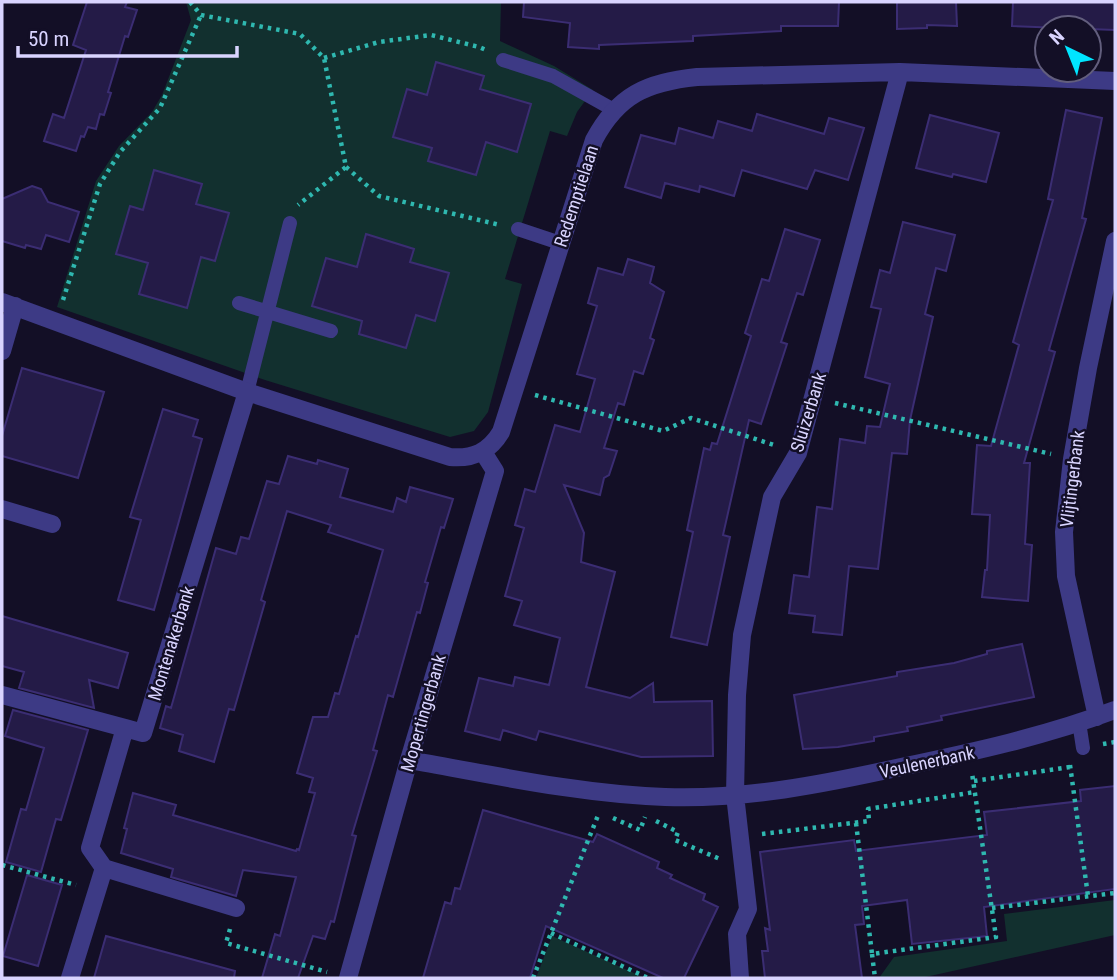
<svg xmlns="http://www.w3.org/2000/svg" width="1117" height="980" viewBox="0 0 1117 980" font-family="'Roboto Condensed',sans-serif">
<rect width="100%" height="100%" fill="#130f26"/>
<path fill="#12302f" d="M186 2H501L500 41 554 66 593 90 577 112 567 136 550 131 505 279 522 284 488 412 474 431 450 437 265 380 57 307 96 181 119 146 152 112 162 95 191 20Z
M1115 900V935L921 978H879L894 957 1007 941 1004 914Z
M552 936 645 978H536Z"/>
<path fill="#241b47" stroke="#3b2d73" stroke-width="2" d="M87 2H127L125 7 137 10 128 37 125 36 108 92 111 93 104 115 100 114 96 129 88 127 84 137 81 136 76 151 44 141 53 114 64 118 86 50 73 45Z
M524 2H839L838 26H781V31L693 36V41L599 45V49L568 47 570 23 523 17Z
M897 2H956L957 26 927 25V28L897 29Z
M1013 2H1115V30L1012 26Z
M436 62 484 76 480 89 531 104 517 152 486 142 476 175 428 161 432 148 393 137 407 89 427 95Z
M1066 110 1102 118 1082 218 1086 219 1049 350 1055 352 1024 463H1030L1025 544 1032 545 1028 601 982 597 985 570H987L990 515 972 514 977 445 991 446 1019 345 1013 342 1053 200 1048 199Z
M757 114 824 134 829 118 864 128 848 180 815 170 807 189 742 170 734 196 700 186 699 192 665 183 661 198 625 187 641 135 675 144 679 128 713 138 718 121 752 131Z
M930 115 999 133 986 182 953 174 952 177 916 168Z
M154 170 202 184 196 204 229 213 215 261 201 257 187 308 139 294 148 263 116 254 130 206 143 210Z
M32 186 41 189 48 202 79 212 69 242 46 235 41 249 26 245 25 248 2 241V199Z
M903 222 955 235 946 271 936 268 925 314 933 317 910 420 907 454 892 453 878 569 849 566 842 635 813 632 815 616 789 613 794 575 809 577 817 507 832 509 840 439 865 443 867 426 880 427 890 384 865 377 881 309 871 307 880 270 890 273Z
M785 229 820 240 803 295 797 293 781 342 787 344 761 424 749 420 723 535 730 537 707 645 671 637 693 532 687 530 704 448 710 450 712 443 717 444 751 336 745 333 762 279 769 281Z
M366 234 414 249 410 262 449 273 435 321 416 315 406 348 359 334 362 321 312 306 326 258 357 267Z
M628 259 654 267 650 283 664 292 650 338 654 340 643 374 634 371 624 405 618 403 604 448 617 451 609 475 604 478 600 495 564 485 584 533 581 562 615 572 586 687 630 698 653 683 654 702 712 701 713 756 641 757 539 731 536 740 503 730 500 740 465 731 479 678 513 686 515 677 549 685 560 638 514 625 522 601 505 596 524 528 515 525 525 489 535 492 555 425 580 432 595 379 577 374 597 306 588 303 598 268 623 275Z
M22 368 104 392 78 478 2 456V436Z
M163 409 198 420 193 436 202 439 154 610 118 600 141 520 130 517Z
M288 456 317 464 318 460 348 469 340 497 393 512 397 498 406 502 410 487 453 499 444 528 441 527 425 582 428 583 420 613 417 612 393 697 388 695 373 750 377 751 352 835 356 836 334 922 331 921 325 939 313 936 298 978H262L275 934 280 936 296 877 243 870 236 896 171 877 173 869 121 853 127 829 124 828 133 793 176 805 173 815 296 851 297 849 299 850 315 793 309 792 313 778 297 773 313 717H328L335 693 339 694 356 636 358 637 383 550 328 532 331 525 287 511 261 600 265 602 234 710 229 709 214 762 179 751 183 735 160 728 166 706 171 708 216 548 236 554 241 537 249 539 267 481 279 484Z
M2 616 128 653 118 688 89 680 94 708 19 688 24 672 2 666Z
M1022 644 1034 697 941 716 942 720 907 727 908 731 874 737V741L838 747 803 749 794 695 897 676V672L954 663 987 654V651Z
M13 710 88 730 61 820 56 819 41 872 6 862 21 809 26 810 44 748 5 736Z
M1115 786V889L984 907 987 936 912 944 907 900 862 906 864 924 855 925 862 978H765L762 951H768L765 928 770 930 760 852 854 840 856 851 987 835 984 812 1081 801 1080 790Z
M483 810 593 842 597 834 659 862 657 868 672 875 670 878 705 894 703 900 718 907 684 978H663L546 926 530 978H423L445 902 451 904 455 888 460 889Z
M27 875 62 885 38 966 3 956Z
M106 936 235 971 234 978H94Z"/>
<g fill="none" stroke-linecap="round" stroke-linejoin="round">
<path stroke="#2fb8b0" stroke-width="4.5" stroke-dasharray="3.5 5" stroke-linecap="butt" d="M190 2 201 15 300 34 324 58 346 167 298 205
M324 58 379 42 431 35 479 47 486 50
M346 167 379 196 500 225
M63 300 100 184 120 152 160 108 201 15
M535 395 663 431 691 418 777 446
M835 403 1051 454
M1103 744 1115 742
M1070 765 1088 896
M974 781 1070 767
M613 818 640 830 645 817
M656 821 678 832 675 840 720 859
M856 823 872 954 996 937 972 773
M762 834 869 821 868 809 975 792
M2 865 76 885
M992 908 1115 893
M230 929 226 943 327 972
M551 933 648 978
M872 954 875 978
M533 978 599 813"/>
<path stroke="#3d3a85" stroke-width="14" d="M503 60 553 76 614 110
M518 229 560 243
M239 303 331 331
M247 392 290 223
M1079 722 1083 748"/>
<path stroke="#3d3a85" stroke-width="18" d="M2 302 247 392 450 457C473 459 489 452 501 432L594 140C618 95 647 82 697 77L900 72 1115 81
M2 351 15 306
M2 509 52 524
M2 695 125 728
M1097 717 1066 576 1064 532 1072 459 1088 368 1115 241
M409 760C494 775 579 794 665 797 744 800 824 784 901 767 973 752 1046 736 1115 710
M236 908 104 868 90 848 125 728 143 733 247 392
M70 978 104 868
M348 978 409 760 495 471 483 452
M740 978 737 934 748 909 735 795 737 695 742 635 772 497 798 453 900 72"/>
</g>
<g text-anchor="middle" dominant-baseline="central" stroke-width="5" stroke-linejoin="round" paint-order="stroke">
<g font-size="18" fill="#d9d4ff" stroke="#130f26">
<text transform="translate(576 196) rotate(-72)">Redemptielaan</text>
<text transform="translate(808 412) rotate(-73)">Sluizerbank</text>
<text transform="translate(1072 479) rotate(-83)">Vlijtingerbank</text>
<text transform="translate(171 643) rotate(-73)">Montenakerbank</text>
<text transform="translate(423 713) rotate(-74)">Mopertingerbank</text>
<text transform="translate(927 762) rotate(-12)">Veulenerbank</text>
</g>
</g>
<rect width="1117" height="980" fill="none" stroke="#d9d4ff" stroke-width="7"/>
<g transform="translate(1068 49) rotate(317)"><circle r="33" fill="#130f26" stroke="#625e7d" stroke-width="2"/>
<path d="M0-5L12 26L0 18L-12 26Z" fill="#00e5ff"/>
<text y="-10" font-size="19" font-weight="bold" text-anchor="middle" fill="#d9d4ff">N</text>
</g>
<path d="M18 46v10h219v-10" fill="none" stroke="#d9d4ff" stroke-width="3.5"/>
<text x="28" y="46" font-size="21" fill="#d9d4ff" stroke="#130f26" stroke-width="5" paint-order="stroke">50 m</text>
</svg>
